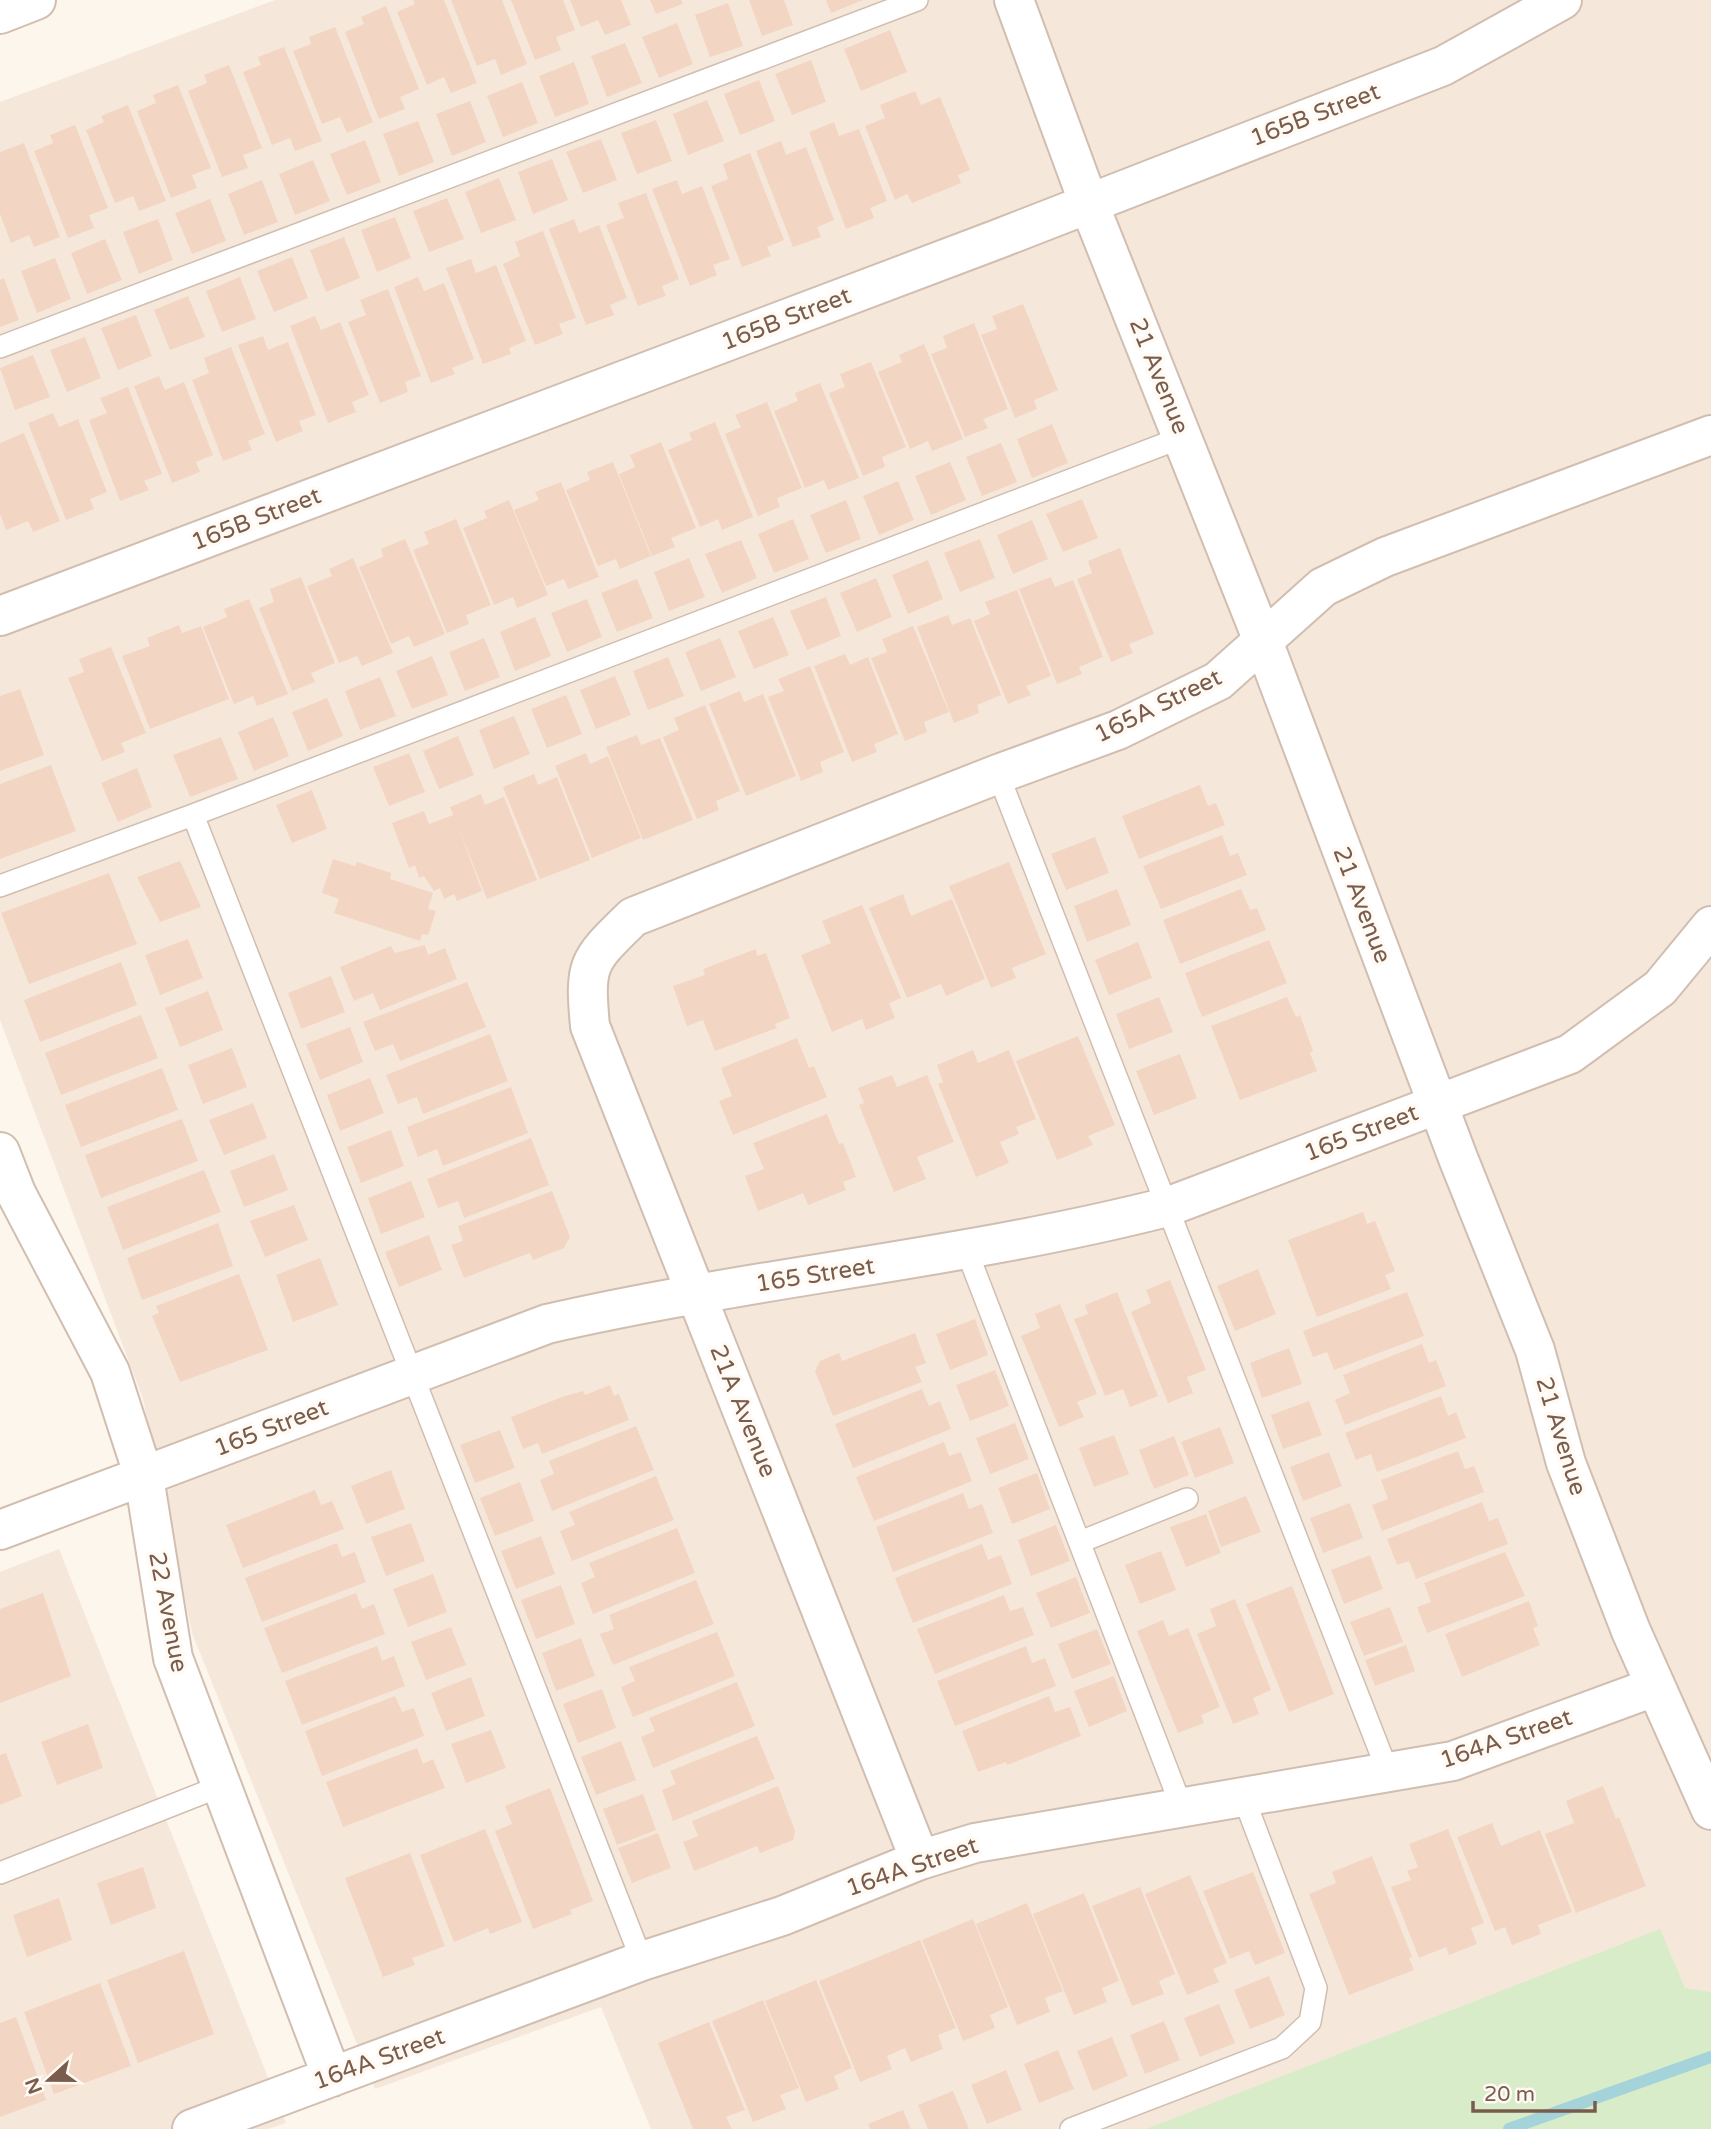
<svg xmlns="http://www.w3.org/2000/svg" width="1711" height="2129" viewBox="0 0 1711 2129" font-family="'Varela Round',sans-serif">
<rect width="100%" height="100%" fill="#fdf6ec"/>
<path fill="#f5e8da" d="M275 0H1711V2039L1494 2129H651L601 2007 375 2089 192 1633 143 1399 0 1020V102Z
M59 1549 286 2123 268 2129H0V1572Z"/>
<path fill="#d8ecc9" d="M1660 1929 1685 1988 1711 1992V2129H1146Z"/>
<g fill="none" stroke-linecap="round" stroke-linejoin="round">
<path stroke="#a5d3da" stroke-width="12" d="M1509 2129 1711 2057"/>
</g>
<path fill="#f3d5c3" d="M413 0H444L477 83 451 93 444 77 427 85 397 12 415 4Z
M451 0H502L527 64 501 75 495 59 477 66Z
M511 0H563L575 30 556 37 561 50 535 60Z
M570 0H621L631 25 605 35 598 20 581 27Z
M650 0H681L683 4 656 14Z
M749 0H784L793 25 762 36Z
M826 0H863L831 13Z
M728 3 743 46 710 57 695 15Z
M386 6 419 89 400 97 405 109 379 119 345 32 364 24 361 17Z
M677 23 693 64 659 78 642 37Z
M335 27 373 122 347 133 340 117 322 124 293 51 311 44 309 37Z
M890 30 907 72 861 91 844 49Z
M625 43 642 83 607 97 591 56Z
M284 47 322 141 295 151 290 138 272 145 243 72 261 65 258 57Z
M811 60 826 102 792 115 775 74Z
M574 62 589 104 555 117 539 76Z
M229 65 262 148 243 155 248 168 222 177 188 91 207 83 204 75Z
M759 80 775 121 740 135 724 94Z
M522 82 538 123 503 137 487 96Z
M178 85 211 168 192 175 197 188 171 198 137 111 156 103 153 95Z
M915 91 921 105 940 97 970 170 958 175 961 183 912 203 907 194 895 200 865 126 885 118 880 105Z
M707 100 724 141 688 155 673 114Z
M470 101 486 142 452 156 436 114Z
M128 105 166 201 139 211 133 196 115 203 86 130 104 122 101 116Z
M656 120 672 161 637 174 621 133Z
M418 121 434 162 399 176 383 134Z
M834 122 839 136 859 129 887 201 870 208 874 218 846 229 809 132Z
M75 125 108 208 89 215 94 228 68 238 34 151 53 143 50 135Z
M601 139 617 180 583 193 566 152Z
M365 140 381 182 347 195 330 154Z
M781 141 786 155 806 147 834 220 817 227 821 237 793 247 756 151Z
M24 143 60 237 34 247 29 235 11 243 0 214V152Z
M750 153 784 240 767 247 771 256 742 267 711 186 728 179 723 164Z
M552 159 568 200 533 214 518 172Z
M313 160 330 201 295 215 279 174Z
M499 178 516 220 481 233 465 192Z
M262 180 278 222 244 235 228 194Z
M677 180 682 194 702 186 730 259 713 265 717 275 690 286 652 189Z
M646 193 679 279 662 286 666 296 638 306 606 225 624 218 618 203Z
M447 198 464 239 429 252 413 211Z
M210 199 226 241 192 254 175 213Z
M395 217 411 258 377 272 361 230Z
M158 219 173 260 139 274 123 232Z
M574 219 579 233 599 225 627 298 610 305 614 315 586 325 549 229Z
M543 231 576 318 559 324 563 334 535 345 503 264 520 256 515 242Z
M344 237 360 278 326 292 310 250Z
M105 239 122 280 87 294 71 253Z
M292 257 308 298 274 312 257 271Z
M55 258 71 299 37 313 21 271Z
M471 259 476 273 496 265 526 341 509 348 511 354 483 364 446 268Z
M240 277 256 319 222 332 206 291Z
M418 277 424 291 444 283 474 359 452 368 455 374 431 383 394 287Z
M4 278 19 320 0 327V280Z
M388 289 421 376 405 382 408 392 380 403 348 322 366 315 360 300Z
M188 296 205 337 170 350 154 310Z
M1023 304 1058 390 1034 400 1037 409 1015 418 981 335 997 329 992 316Z
M136 315 152 356 118 370 101 328Z
M315 316 321 330 340 322 369 395 352 402 356 412 328 423 290 326Z
M974 323 1008 409 983 419 988 428 965 437 931 354 947 348 943 336Z
M263 336 268 350 288 342 316 415 299 421 303 431 276 442 238 345Z
M85 337 101 378 67 392 50 350Z
M924 344 963 439 932 451 928 441 910 449 878 372 902 362 899 355Z
M231 347 265 434 248 441 252 450 223 461 192 380 209 373 204 358Z
M33 355 50 397 15 410 0 368Z
M871 362 906 447 882 457 885 467 863 476 829 393 845 387 840 374Z
M159 376 165 390 184 382 213 455 196 462 200 472 172 483 134 386Z
M820 383 859 478 828 490 824 480 805 488 774 411 798 401 795 393Z
M128 387 162 474 144 481 149 490 120 501 89 420 107 413 100 398Z
M767 402 802 488 777 498 780 507 758 516 725 434 741 427 735 415Z
M53 413 59 427 78 419 107 492 90 499 94 509 66 520 28 423Z
M715 422 753 517 722 530 718 519 700 527 668 450 692 440 689 433Z
M1052 424 1068 463 1032 478 1017 439Z
M24 433 60 521 33 532 28 521 6 530 0 514V443Z
M661 442 696 528 671 538 675 547 652 556 619 474 635 467 630 455Z
M1001 443 1017 482 982 496 966 457Z
M613 462 651 556 620 569 616 559 598 566 566 490 590 480 587 472Z
M950 462 966 500 931 515 915 476Z
M898 481 914 520 879 535 863 496Z
M561 482 599 577 568 589 564 579 546 586 514 510 539 500 535 492Z
M1082 499 1098 538 1063 552 1046 514Z
M509 500 548 595 517 608 513 597 494 605 463 528 487 518 484 511Z
M846 500 861 539 826 553 810 515Z
M456 519 491 605 466 615 469 624 447 633 413 550 429 544 424 532Z
M793 519 809 559 774 573 758 534Z
M1032 520 1048 559 1013 574 997 535Z
M405 539 445 634 414 647 409 636 391 644 359 567 383 557 381 549Z
M980 539 995 578 960 592 944 553Z
M741 540 757 578 722 593 705 554Z
M1120 548 1154 634 1129 644 1133 653 1111 662 1077 579 1092 573 1088 561Z
M353 558 393 653 362 666 357 656 339 663 307 586 332 576 329 569Z
M689 558 705 597 669 611 654 572Z
M928 560 943 599 908 614 892 575Z
M301 577 335 663 311 673 315 682 292 691 259 608 274 602 270 589Z
M1051 577 1055 587 1073 580 1103 657 1079 667 1082 674 1057 684 1019 589Z
M876 578 892 617 857 632 840 593Z
M637 579 653 618 617 632 601 593Z
M1017 590 1051 676 1026 686 1031 695 1008 704 974 621 990 614 985 602Z
M826 597 841 636 807 650 790 611Z
M249 599 288 694 257 706 253 696 234 704 203 627 227 617 224 609Z
M587 599 602 637 567 652 551 613Z
M948 615 952 625 970 618 1001 695 977 705 979 713 954 723 917 627Z
M535 617 551 656 515 671 500 632Z
M773 617 789 655 754 669 738 631Z
M179 625 182 633 201 626 229 699 150 729 122 656 150 646 147 638Z
M913 626 949 712 924 722 927 732 905 741 871 658 887 652 882 639Z
M484 638 500 677 465 691 449 652Z
M720 638 736 677 701 691 685 652Z
M111 647 146 733 121 743 125 752 102 761 68 678 84 672 79 659Z
M845 654 850 665 868 657 898 734 874 744 877 752 852 762 814 666Z
M432 656 448 695 412 709 396 671Z
M668 657 684 696 648 710 633 671Z
M810 666 844 752 820 762 823 772 801 781 768 697 784 691 778 679Z
M615 676 631 715 596 729 580 690Z
M380 677 396 716 360 730 345 691Z
M20 689 44 755 0 771V696Z
M740 691 744 702 763 694 796 776 746 796 709 704Z
M566 695 582 734 547 748 531 709Z
M327 698 343 736 308 751 292 712Z
M705 705 740 791 716 801 719 810 697 819 663 737 679 730 674 718Z
M514 716 530 754 494 769 479 730Z
M273 717 289 756 254 771 238 732Z
M637 735 641 745 660 738 693 820 643 840 606 747Z
M458 736 474 775 439 789 423 751Z
M221 737 238 779 190 797 173 755Z
M409 753 425 792 389 806 373 767Z
M586 753 590 764 608 756 641 838 592 858 555 766Z
M51 765 76 831 0 859V784Z
M137 768 152 807 118 822 101 783Z
M534 774 538 785 557 777 590 860 540 879 503 787Z
M1200 785 1208 806 1216 803 1225 825 1139 859 1122 816Z
M312 790 327 829 292 843 276 805Z
M481 794 485 805 504 797 537 880 487 899 457 824 482 891 457 901 454 894 444 899 440 888 434 891 424 876 419 878 415 865 409 868 392 823 424 811 429 824 453 815 450 807Z
M1222 835 1230 856 1238 853 1247 875 1161 909 1143 866Z
M1095 837 1109 873 1066 890 1051 854Z
M333 859 355 866 357 862 391 873 390 879 433 893 428 909 436 911 428 935 422 934 420 941 334 913 339 899 322 893Z
M180 861 201 907 160 922 137 877Z
M1009 862 1046 954 1012 968 1016 978 991 988 949 886Z
M109 873 137 944 29 984 1 913Z
M1117 889 1131 925 1087 942 1074 906Z
M1241 889 1250 910 1257 908 1266 930 1180 964 1163 920Z
M903 894 911 916 952 899 985 979 946 996 941 984 907 998 869 908Z
M862 905 901 998 889 1003 895 1018 866 1030 862 1019 832 1032 801 955 831 943 822 921Z
M188 939 203 978 160 995 145 955Z
M1269 940 1287 983 1202 1017 1185 973Z
M1138 942 1152 978 1109 995 1095 960Z
M425 945 428 955 445 948 457 979 380 1010 373 993 354 1001 340 967 391 946 395 953Z
M756 949 757 956 766 953 790 1018 775 1024 777 1028 715 1051 703 1020 687 1026 673 986 705 975 703 969Z
M121 962 137 1005 40 1042 24 1000Z
M331 976 345 1012 301 1029 288 993Z
M467 982 486 1027 400 1061 393 1044 375 1051 363 1022Z
M208 991 223 1030 180 1047 165 1008Z
M1159 997 1173 1032 1129 1049 1116 1014Z
M1287 997 1296 1017 1300 1015 1313 1051 1310 1053 1317 1071 1240 1100 1211 1026Z
M141 1015 158 1058 61 1095 45 1053Z
M350 1027 363 1062 320 1080 306 1044Z
M490 1034 508 1081 423 1114 417 1097 398 1104 386 1075Z
M1078 1036 1115 1125 1088 1136 1093 1145 1057 1160 1016 1061Z
M797 1038 809 1068 814 1066 827 1097 733 1135 719 1101 732 1096 721 1068Z
M232 1048 247 1087 203 1104 188 1065Z
M973 1050 978 1063 1009 1050 1036 1119 1016 1127 1019 1134 1000 1142 1009 1163 976 1177 938 1084 943 1082 937 1065Z
M1180 1054 1197 1098 1154 1115 1136 1071Z
M162 1068 178 1110 81 1147 65 1105Z
M892 1075 897 1087 927 1075 954 1142 917 1157 926 1179 894 1192 859 1105 864 1103 858 1088Z
M370 1078 384 1113 340 1131 327 1095Z
M511 1087 528 1133 443 1166 437 1149 418 1157 407 1127Z
M253 1103 267 1138 224 1155 209 1120Z
M827 1114 839 1144 843 1143 856 1177 843 1182 846 1190 808 1205 803 1193 758 1211 745 1176 764 1169 753 1143Z
M182 1119 198 1161 101 1198 85 1155Z
M391 1130 404 1166 361 1183 347 1147Z
M531 1138 549 1185 464 1218 458 1201 438 1208 427 1179Z
M274 1154 288 1190 244 1207 230 1171Z
M204 1170 221 1212 123 1250 107 1207Z
M411 1181 425 1217 381 1234 368 1198Z
M552 1191 570 1237 564 1248 533 1260 530 1253 464 1278 451 1245 463 1241 458 1226Z
M294 1205 308 1240 265 1257 250 1221Z
M1363 1212 1367 1224 1375 1221 1395 1271 1385 1275 1391 1289 1317 1317 1288 1240Z
M218 1223 233 1266 142 1300 127 1258Z
M429 1235 442 1270 399 1287 385 1252Z
M320 1258 338 1305 293 1322 276 1275Z
M1258 1269 1276 1314 1235 1331 1217 1286Z
M239 1274 268 1350 180 1382 152 1316 159 1313 156 1306Z
M1170 1280 1206 1370 1187 1377 1193 1393 1168 1403 1131 1312 1151 1303 1146 1290Z
M1117 1292 1158 1396 1130 1407 1123 1389 1105 1396 1074 1319 1088 1314 1085 1305Z
M1407 1292 1424 1336 1334 1370 1327 1352 1313 1357 1303 1331Z
M1060 1304 1097 1394 1077 1402 1084 1417 1059 1427 1021 1336 1040 1328 1035 1314Z
M975 1319 988 1355 950 1370 936 1334Z
M915 1333 926 1363 915 1367 922 1382 833 1416 815 1371 820 1361 839 1353 842 1361Z
M1422 1344 1429 1363 1436 1360 1446 1386 1345 1425 1335 1400 1350 1393 1343 1375Z
M1289 1348 1302 1384 1262 1398 1250 1363Z
M995 1370 1009 1406 970 1421 956 1385Z
M610 1385 614 1396 619 1394 629 1420 542 1454 538 1443 523 1449 511 1417 562 1397 583 1391 585 1395Z
M922 1389 929 1406 940 1401 951 1429 853 1468 835 1424Z
M1441 1396 1448 1416 1456 1412 1466 1438 1377 1472 1371 1454 1356 1460 1345 1433Z
M1309 1401 1322 1435 1283 1449 1271 1415Z
M1015 1423 1029 1459 990 1474 976 1438Z
M636 1426 654 1470 552 1511 540 1480 554 1474 549 1461Z
M1220 1427 1234 1463 1195 1478 1181 1442Z
M500 1430 515 1468 475 1483 460 1445Z
M1114 1435 1129 1474 1094 1487 1079 1448Z
M1174 1436 1189 1475 1154 1489 1139 1450Z
M944 1442 949 1456 961 1452 972 1481 874 1521 856 1477Z
M1458 1451 1465 1469 1474 1466 1484 1492 1382 1531 1372 1505 1388 1499 1381 1480Z
M1329 1452 1342 1486 1303 1501 1290 1467Z
M391 1470 405 1509 366 1524 351 1486Z
M1037 1473 1050 1509 1012 1524 998 1488Z
M656 1476 674 1520 572 1561 560 1531 575 1525 569 1512Z
M520 1482 534 1521 495 1536 480 1498Z
M315 1490 321 1505 332 1501 344 1529 243 1568 226 1525Z
M963 1493 969 1509 982 1504 993 1533 893 1572 876 1527Z
M1246 1496 1261 1532 1221 1547 1208 1511Z
M1482 1502 1489 1521 1498 1518 1508 1544 1416 1579 1409 1561 1397 1565 1387 1539Z
M1350 1503 1363 1538 1323 1553 1310 1518Z
M1206 1514 1221 1553 1186 1567 1170 1527Z
M411 1523 425 1561 386 1576 371 1537Z
M1056 1525 1070 1561 1031 1576 1018 1540Z
M677 1528 695 1573 593 1614 581 1583 595 1577 589 1563Z
M541 1536 555 1574 516 1589 501 1551Z
M337 1543 342 1557 355 1552 366 1582 262 1622 245 1578Z
M982 1544 988 1560 1001 1555 1012 1584 913 1623 895 1578Z
M1161 1551 1176 1590 1140 1604 1125 1565Z
M1505 1552 1525 1596 1427 1633 1417 1607 1431 1602 1424 1583Z
M1370 1555 1383 1589 1344 1604 1331 1570Z
M433 1574 447 1612 408 1627 393 1589Z
M1076 1577 1090 1613 1051 1628 1036 1593Z
M696 1580 714 1624 613 1665 600 1634 614 1629 609 1615Z
M561 1585 575 1624 536 1639 521 1600Z
M1292 1586 1334 1694 1289 1712 1246 1604Z
M43 1593 71 1676 0 1703V1609Z
M356 1593 362 1609 374 1604 385 1634 282 1673 264 1628Z
M1004 1595 1010 1611 1023 1607 1034 1635 935 1674 917 1629Z
M1235 1599 1271 1690 1253 1698 1259 1714 1233 1724 1197 1634 1216 1626 1210 1609Z
M1529 1601 1538 1626 1533 1628 1540 1645 1462 1677 1445 1634Z
M1390 1607 1403 1642 1364 1656 1350 1622Z
M1163 1620 1169 1636 1188 1628 1220 1707 1201 1715 1204 1723 1178 1733 1137 1631Z
M451 1627 466 1665 426 1680 411 1642Z
M1097 1629 1111 1664 1072 1679 1058 1644Z
M717 1632 735 1676 633 1717 621 1687 635 1681 629 1667Z
M581 1638 595 1676 556 1691 542 1653Z
M1406 1645 1415 1671 1375 1686 1365 1660Z
M377 1646 382 1661 394 1656 405 1686 302 1725 285 1681Z
M1026 1646 1032 1663 1045 1658 1056 1686 955 1726 937 1681Z
M1114 1676 1127 1711 1089 1727 1074 1691Z
M471 1677 485 1716 446 1731 431 1693Z
M737 1682 755 1726 653 1768 641 1737 655 1731 649 1718Z
M602 1689 616 1728 578 1743 563 1704Z
M395 1696 402 1712 414 1708 424 1736 322 1776 305 1731Z
M1049 1696 1055 1712 1070 1707 1081 1736 1007 1765 1006 1762 978 1772 962 1731Z
M88 1724 103 1768 57 1785 41 1742Z
M491 1730 506 1768 466 1783 451 1744Z
M757 1736 775 1779 673 1821 662 1790 676 1784 670 1771Z
M621 1741 636 1780 596 1795 581 1757Z
M417 1748 423 1764 433 1759 445 1788 343 1827 326 1782Z
M6 1753 22 1796 0 1805V1755Z
M778 1786 795 1831 793 1840 760 1853 757 1846 694 1871 683 1842 698 1836 692 1821Z
M1603 1786 1616 1819 1619 1817 1646 1886 1576 1913 1545 1834 1574 1823 1566 1801Z
M550 1788 593 1901 570 1910 572 1914 533 1929 495 1831 512 1824 505 1806Z
M643 1794 656 1830 617 1845 603 1809Z
M1492 1823 1501 1846 1540 1830 1572 1912 1538 1925 1541 1934 1512 1945 1505 1927 1495 1931 1457 1837Z
M485 1829 522 1922 490 1934 488 1928 454 1942 420 1855Z
M1448 1829 1484 1923 1471 1928 1477 1944 1449 1955 1446 1947 1419 1958 1391 1887 1411 1880 1407 1871 1418 1867 1409 1844Z
M658 1833 671 1868 632 1883 618 1848Z
M410 1853 445 1946 412 1958 415 1965 383 1977 345 1878Z
M1372 1856 1412 1957 1409 1958 1414 1970 1349 1995 1309 1894 1336 1883 1332 1872Z
M143 1867 156 1908 111 1925 97 1883Z
M1253 1872 1285 1953 1255 1965 1249 1951 1230 1959 1203 1891Z
M1190 1875 1227 1963 1213 1969 1219 1982 1187 1995 1145 1894Z
M1140 1887 1175 1974 1159 1981 1164 1994 1132 2006 1092 1906Z
M1084 1893 1119 1981 1102 1988 1107 2002 1074 2015 1033 1914Z
M59 1898 72 1940 27 1957 13 1915Z
M1027 1903 1063 1991 1045 1998 1050 2012 1017 2025 976 1924Z
M973 1919 1008 2007 990 2015 995 2028 963 2041 922 1940Z
M920 1940 956 2028 938 2035 943 2049 911 2062 905 2048 887 2056 892 2069 860 2082 819 1981Z
M184 1951 214 2034 138 2063 107 1980Z
M1269 1976 1285 2015 1250 2029 1234 1990Z
M816 1980 852 2068 834 2076 839 2089 806 2102 765 2001Z
M100 1983 131 2066 54 2094 24 2012Z
M763 2000 799 2088 780 2095 786 2109 753 2122 712 2021Z
M1219 2004 1235 2043 1200 2057 1184 2018Z
M16 2017 46 2100 0 2117V2023Z
M1164 2021 1180 2060 1145 2074 1130 2035Z
M709 2022 745 2110 726 2117 732 2129H693L658 2043Z
M1112 2037 1128 2076 1093 2091 1077 2051Z
M1058 2050 1074 2089 1039 2103 1024 2064Z
M1006 2070 1022 2110 987 2124 971 2085Z
M953 2091 969 2129H928L918 2105Z
M903 2110 911 2129H870L868 2124Z"/>
<g fill="none" stroke-linecap="round" stroke-linejoin="round">
<g stroke="#d1beb0" stroke-width="24">
<path id="service" d="M0 347 917 0
M998 774 1388 1772
M0 886 193 815
M966 1249 1182 1808
M1080 1542 1187 1499
M0 1873 221 1786
M642 1961 193 815 1183 437
M1071 2129 1282 2048 1310 2022 1316 1988 1243 1796"/>
</g>
<g stroke="#d1beb0" stroke-width="42">
<path id="minor" d="M1014 0 1089 204 1263 641 1458 1158 1535 1350 1566 1463 1631 1631 1711 1810
M0 14 36 0
M0 616 998 239 1443 66 1562 0
M0 1152 16 1193 110 1372 144 1477 173 1658 332 2077
M0 1530 547 1324C752 1277 963 1259 1167 1207L1570 1054 1660 988 1711 926
M920 1860 590 1026C584 962 588 961 633 917L998 774 1118 730 1218 681 1323 587 1385 557 1711 435
M192 2129 642 1961 782 1916 920 1860 975 1843 1453 1761 1654 1687"/>
</g>
<use href="#service" stroke="#fff" stroke-width="21"/>
<use href="#minor" stroke="#fff" stroke-width="38"/>
</g>
<g text-anchor="middle" dominant-baseline="central" stroke-width="7" stroke-linejoin="round" paint-order="stroke">
<g font-size="24" fill="#7a5c4d" stroke="#fffaf3">
<text transform="translate(1315 115) rotate(-21)">165B Street</text>
<text transform="translate(786 319) rotate(-21)">165B Street</text>
<text transform="translate(1159 376) rotate(68)">21 Avenue</text>
<text transform="translate(256 519) rotate(-21)">165B Street</text>
<text transform="translate(1158 706) rotate(-26)">165A Street</text>
<text transform="translate(1362 905) rotate(69)">21 Avenue</text>
<text transform="translate(1361 1133) rotate(-21)">165 Street</text>
<text transform="translate(815 1275) rotate(-9)">165 Street</text>
<text transform="translate(743 1411) rotate(68)">21A Avenue</text>
<text transform="translate(271 1428) rotate(-21)">165 Street</text>
<text transform="translate(1561 1436) rotate(73)">21 Avenue</text>
<text transform="translate(168 1612) rotate(79)">22 Avenue</text>
<text transform="translate(1506 1739) rotate(-19)">164A Street</text>
<text transform="translate(912 1867) rotate(-19)">164A Street</text>
<text transform="translate(379 2059) rotate(-20)">164A Street</text>
</g>
</g>
<g transform="translate(49 2080) rotate(249)" stroke="#fffaf3" stroke-width="5" paint-order="stroke">
<path d="M0-5L12 26L0 18L-12 26Z" fill="#7a5c4d"/>
<text y="-10" font-size="19" font-weight="bold" text-anchor="middle" fill="#7a5c4d">N</text>
</g>
<path d="M1473 2101v10h122v-10" fill="none" stroke="#7a5c4d" stroke-width="3.5"/>
<text x="1484" y="2101" font-size="21" fill="#7a5c4d" stroke="#fffaf3" stroke-width="5" paint-order="stroke">20 m</text>
</svg>
